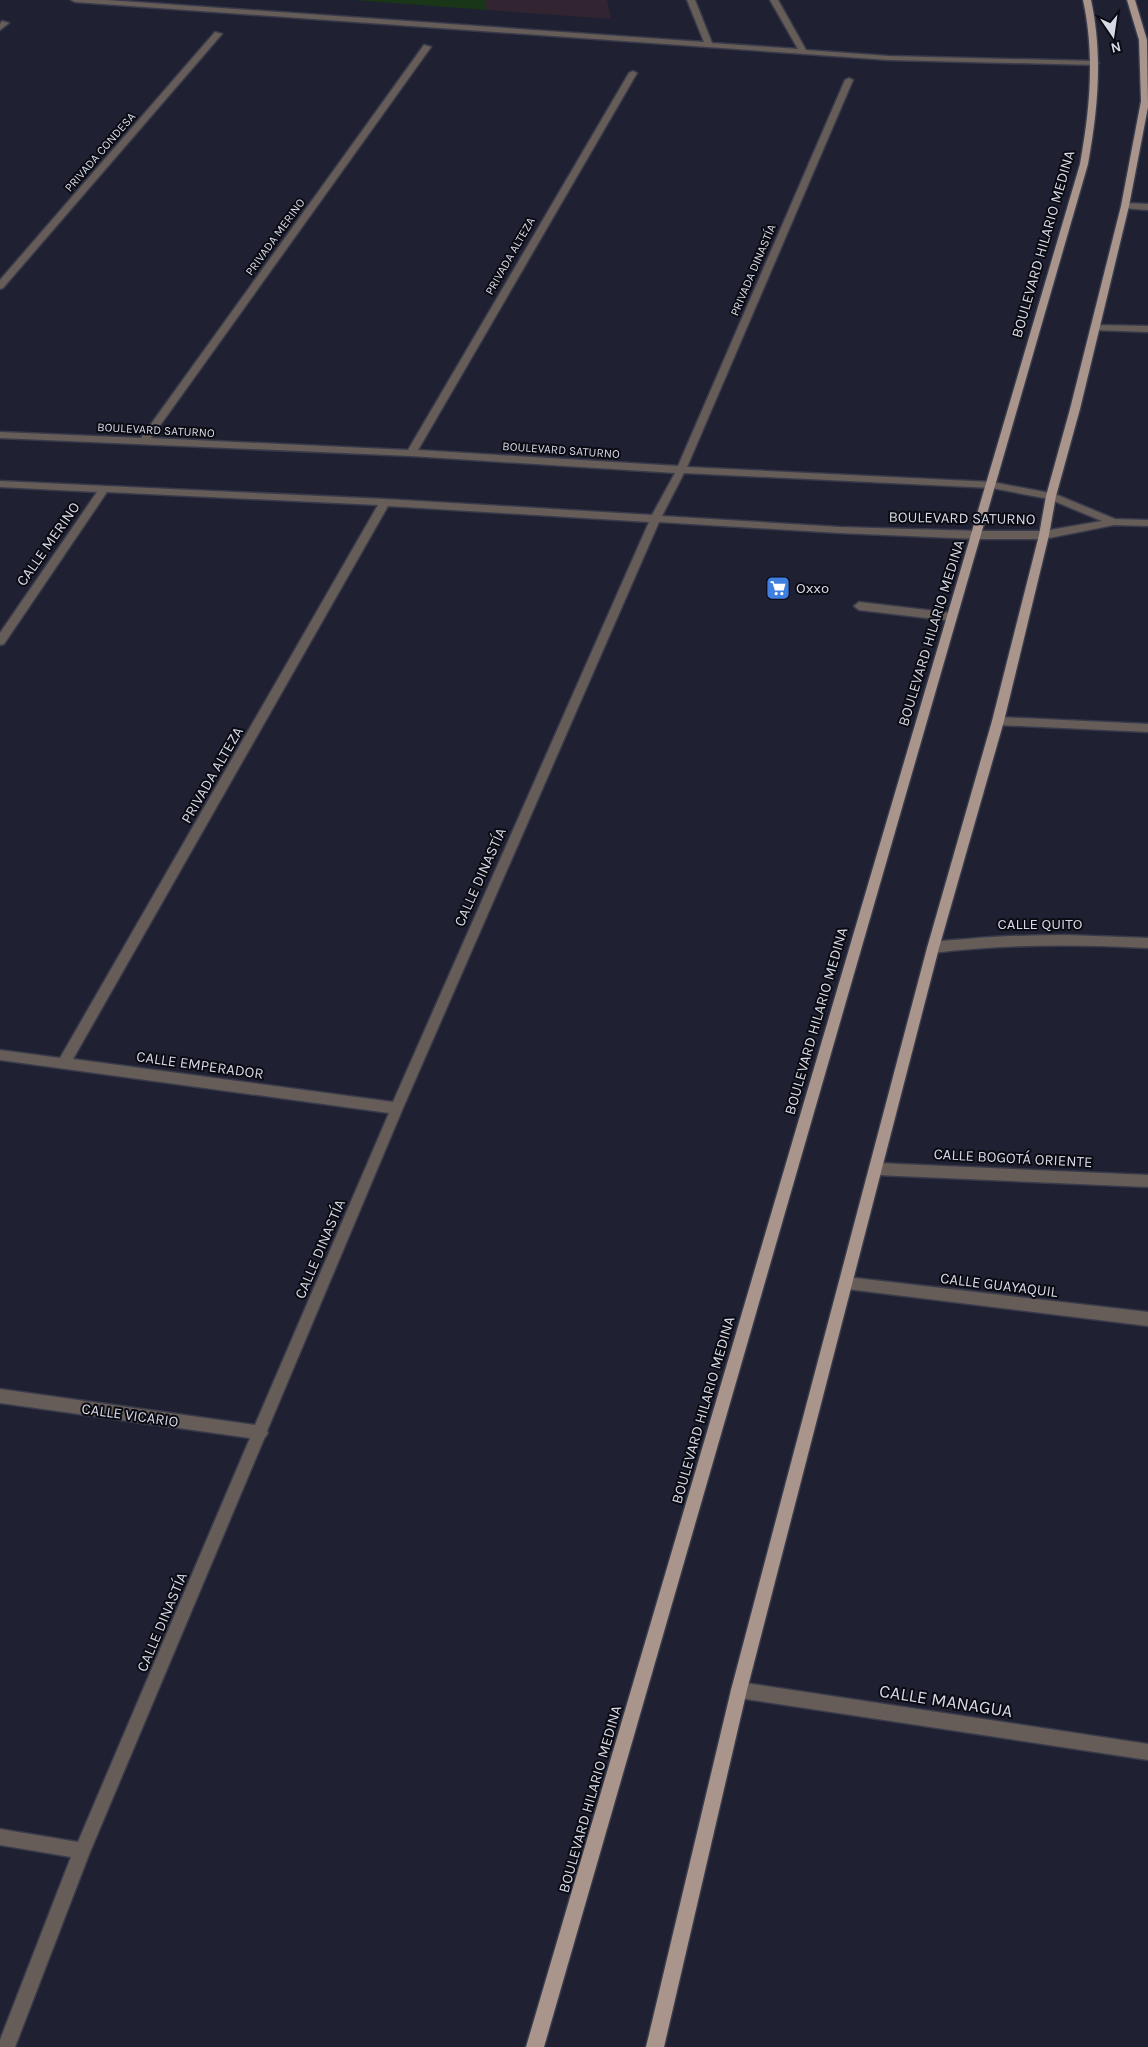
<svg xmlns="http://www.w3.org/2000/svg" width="1148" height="2047" viewBox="0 0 1148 2047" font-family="Karla,sans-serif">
<rect width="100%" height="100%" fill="#1f2132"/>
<path fill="#322531" d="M485 0H607L611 19 487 10Z"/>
<path fill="#193618" d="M353 0H485L487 10Z"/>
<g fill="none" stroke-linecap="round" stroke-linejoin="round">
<g stroke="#393b4b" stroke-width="3">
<path id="minor" d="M71 0H107L704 42 687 0H695L712 43 798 49 770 0H778L806 50 889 56 1095 61 1099 63 1095 65 889 60 75 2Z
M2 21 9 23 0 30V24Z
M215 32 222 34 3 288 0 289V280Z
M424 45 431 47 151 438 408 450 629 73 633 71 637 73 418 450 678 466 845 80 849 78 853 80 687 467 992 482 1055 494 1115 519 1148 520V526L1114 525 1044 539H978L840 533 659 522 403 1108 267 1431 268 1433 264 1439 90 1852 15 2047H0V2040L71 1857 0 1845V1829L78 1842 250 1438 0 1403V1389L255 1425 389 1113 0 1060V1050L60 1058 378 505 107 492 4 644 0 645V633L97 492 0 487V481L385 499 652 515 675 473 411 456 0 438V432L141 438ZM684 473 992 488 1049 499 1102 521 1044 531H978L840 527 662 516ZM388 506 649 522 393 1102 73 1059Z
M1125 203 1148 204V210L1122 208V204Z
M1096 325 1148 326V332L1093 330V326Z
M859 602 952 613 957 617 952 621 859 610 854 606Z
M998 717 1148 724V732L998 725 992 721Z
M1067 935 1148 938V948C1076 944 1005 944 933 953L929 952 927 948 929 944C940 940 955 940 967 939 1000 936 1034 935 1067 935Z
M877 1163 1148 1175V1187L877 1175 872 1173 870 1169 872 1165Z
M847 1277 1148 1312V1326L847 1289 842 1288 840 1283 842 1278Z
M739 1682 1148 1744V1760L739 1698 733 1696 731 1690 733 1684Z"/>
</g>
<g stroke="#393b4b" stroke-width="3">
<path id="major" d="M1083 0H1091C1103 55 1098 109 1088 164L544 2047H526L1080 164C1090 109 1095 55 1083 0Z
M1127 0H1135L1147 40 1148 107 1129 206 1080 409 1056 496 1049 535 1004 721 939 948 747 1690 664 2047H646L731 1690 927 948 992 721 1039 535 1046 496 1070 409 1121 206 1141 101 1139 40Z"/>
</g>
<use href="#minor" fill="#665c58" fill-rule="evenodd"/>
<use href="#major" fill="#a9958c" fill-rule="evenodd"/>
</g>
<defs>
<g id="supermarket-square" transform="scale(1.25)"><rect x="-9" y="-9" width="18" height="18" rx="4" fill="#3f7fe0" stroke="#0a0b13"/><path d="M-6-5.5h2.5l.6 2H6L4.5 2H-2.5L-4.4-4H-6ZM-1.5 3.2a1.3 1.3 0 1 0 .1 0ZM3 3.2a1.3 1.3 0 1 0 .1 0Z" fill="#fff"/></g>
</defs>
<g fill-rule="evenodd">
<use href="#supermarket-square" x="778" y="588"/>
</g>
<g text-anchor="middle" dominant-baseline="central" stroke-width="4" stroke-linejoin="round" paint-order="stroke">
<g font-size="12" fill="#d7d9e5" stroke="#0a0b13">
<text transform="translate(100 152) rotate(-49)">PRIVADA CONDESA</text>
<text transform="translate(275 237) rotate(-54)">PRIVADA MERINO</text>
<text transform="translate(510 256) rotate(-60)">PRIVADA ALTEZA</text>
<text transform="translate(753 270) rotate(-67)">PRIVADA DINASTÍA</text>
<text transform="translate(156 430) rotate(3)">BOULEVARD SATURNO</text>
<text transform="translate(561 450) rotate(4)">BOULEVARD SATURNO</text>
</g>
<g font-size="15" fill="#d7d9e5" stroke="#0a0b13">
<text transform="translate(1043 244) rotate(-74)">BOULEVARD HILARIO MEDINA</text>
<text transform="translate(962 518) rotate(1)">BOULEVARD SATURNO</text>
<text transform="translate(48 544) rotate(-55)">CALLE MERINO</text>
<text transform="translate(931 633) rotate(-73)">BOULEVARD HILARIO MEDINA</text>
<text transform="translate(212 775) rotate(-60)">PRIVADA ALTEZA</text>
<text transform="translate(480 877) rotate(-66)">CALLE DINASTÍA</text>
<text x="1040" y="924">CALLE QUITO</text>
<text transform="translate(816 1021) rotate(-74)">BOULEVARD HILARIO MEDINA</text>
<text transform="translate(200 1065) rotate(8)">CALLE EMPERADOR</text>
<text transform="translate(1013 1158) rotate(3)">CALLE BOGOTÁ ORIENTE</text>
<text transform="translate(320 1249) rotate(-67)">CALLE DINASTÍA</text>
<text transform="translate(999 1285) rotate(7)">CALLE GUAYAQUIL</text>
<text transform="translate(703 1410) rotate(-74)">BOULEVARD HILARIO MEDINA</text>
<text transform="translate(130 1415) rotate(8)">CALLE VICARIO</text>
<text transform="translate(162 1622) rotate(-67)">CALLE DINASTÍA</text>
<text transform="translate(590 1799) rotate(-74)">BOULEVARD HILARIO MEDINA</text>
</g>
<g font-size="15" fill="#d7d9e5" stroke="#0a0b13" text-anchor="start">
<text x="796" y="588">Oxxo</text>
</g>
<g font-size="18" fill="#d7d9e5" stroke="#0a0b13">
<text transform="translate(946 1701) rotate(9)">CALLE MANAGUA</text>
</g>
</g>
<g transform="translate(1113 35) rotate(167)" stroke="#0a0b13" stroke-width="4" paint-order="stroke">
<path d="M0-4L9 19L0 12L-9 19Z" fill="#d7d9e5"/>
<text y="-8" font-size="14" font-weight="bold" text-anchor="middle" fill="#d7d9e5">N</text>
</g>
</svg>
